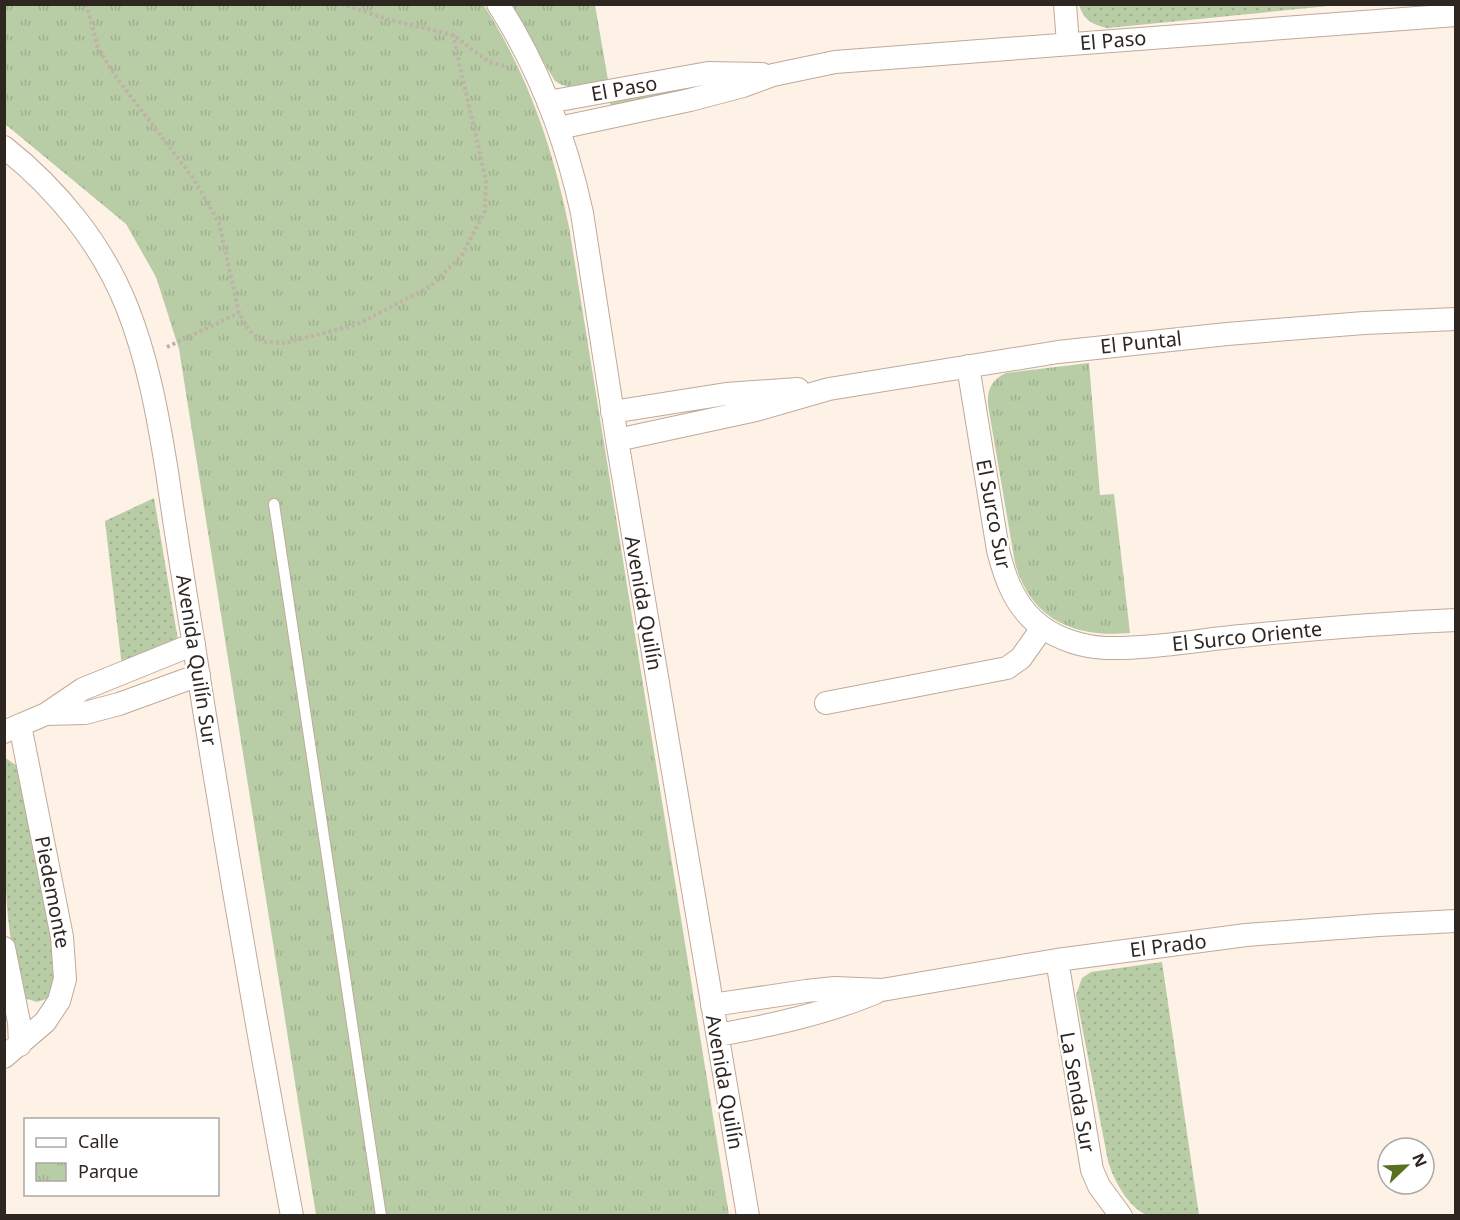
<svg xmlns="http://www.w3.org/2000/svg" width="1460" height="1220" viewBox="0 0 1460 1220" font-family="'Noto Sans',sans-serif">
<defs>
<pattern id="grass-dots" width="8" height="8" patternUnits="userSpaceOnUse" patternTransform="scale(1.5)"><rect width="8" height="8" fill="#b8cda6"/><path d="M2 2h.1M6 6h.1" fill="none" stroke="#9eb08f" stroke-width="1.8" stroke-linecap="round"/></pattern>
<pattern id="park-tufts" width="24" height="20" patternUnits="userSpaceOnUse" patternTransform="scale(1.5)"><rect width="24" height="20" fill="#b8cda6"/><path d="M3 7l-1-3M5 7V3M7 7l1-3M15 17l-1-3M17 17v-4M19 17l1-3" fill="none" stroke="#9eb08f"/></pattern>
</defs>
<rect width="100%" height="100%" fill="#fef1e6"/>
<path fill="url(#grass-dots)" d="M1079 5V4L1339 5 1108 28C1092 25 1084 20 1079 5Z
M686 83 688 95 612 110 609 99Z
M154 498 179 646 122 667 105 521Z
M4 757 16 765 23 779 58 976 49 998 37 1002 24 998C0 922 5 837 4 757Z
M1162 962 1199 1215C1183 1216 1166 1218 1151 1216 1130 1212 1113 1179 1108 1161L1076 995 1082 978 1091 972Z"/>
<path fill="url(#park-tufts)" d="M483 4C527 72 553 148 569 227L729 1215H316L179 349 156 277 126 224 5 124 4 5Z
M509 5H595L608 80C591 83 569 92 555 81Z
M1089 363 1100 495 1114 494 1130 633C1075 638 1031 620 1015 563L988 405C987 390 991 380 1006 373Z"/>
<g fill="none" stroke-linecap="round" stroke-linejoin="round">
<g stroke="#bfaa9a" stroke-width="12">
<path id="service" d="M274 504 381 1216"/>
</g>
<g stroke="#bfaa9a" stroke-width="24">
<path id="minor" d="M498 4C539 68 566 139 582 213L617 440 748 1216
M1065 4 1068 44
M548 102 708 73 762 74
M559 128 690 100 743 86 773 75 835 62 1456 15
M4 147C57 189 102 244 127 307 148 360 158 416 167 472 175 528 184 584 193 640 223 832 256 1024 292 1216
M968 366 998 550C1005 579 1016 609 1042 627 1060 640 1084 647 1106 648 1151 649 1197 640 1242 636 1313 629 1384 623 1456 620
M612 412 726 394 798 389
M617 440 756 410 829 389 1058 352 1227 334 1364 323 1456 319
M826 703 1007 668 1021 658 1042 628
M46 714 85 713 119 704 199 675
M4 732 46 714 83 689 194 644
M4 948 19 1022 20 1045
M1057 960 1092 1170 1099 1186 1121 1216
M712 1005 806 991 835 988 882 990 1057 960 1246 935 1379 925 1456 921
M718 1035C772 1025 824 1014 875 993
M4 1057 45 1022 59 1001 65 979 62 937 20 725"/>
</g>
<path stroke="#beb2a9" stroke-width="4" stroke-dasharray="3 3" stroke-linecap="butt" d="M86 4 98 48 116 77 193 178 219 223 239 313 248 329 263 342 286 343 358 324 431 286 462 255 485 211 486 181 453 35
M341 4 387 19 453 35 489 62 504 66
M167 347 239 313"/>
<use href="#service" stroke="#fff" stroke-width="10"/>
<use href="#minor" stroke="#fff" stroke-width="22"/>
</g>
<g text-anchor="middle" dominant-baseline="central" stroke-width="5" stroke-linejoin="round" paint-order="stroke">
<g font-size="20" fill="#2e2620" stroke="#fff">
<text transform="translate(1113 40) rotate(-5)">El Paso</text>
<text transform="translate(624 88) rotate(-10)">El Paso</text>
<text transform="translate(1141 342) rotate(-6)">El Puntal</text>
<text transform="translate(994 514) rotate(79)">El Surco Sur</text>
<text transform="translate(644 603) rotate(80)">Avenida Quilín</text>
<text transform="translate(1247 636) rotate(-6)">El Surco Oriente</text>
<text transform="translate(197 660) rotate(81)">Avenida Quilín Sur</text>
<text transform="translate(53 892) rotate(79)">Piedemonte</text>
<text transform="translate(1168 945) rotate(-7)">El Prado</text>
<text transform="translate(725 1082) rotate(80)">Avenida Quilín</text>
<text transform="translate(1078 1092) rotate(80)">La Senda Sur</text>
</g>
</g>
<rect width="1460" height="1220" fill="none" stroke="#2e2620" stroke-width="12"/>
<rect x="24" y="1118" width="195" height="78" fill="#ffffff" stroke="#aba8a6" stroke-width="1.5"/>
<rect x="36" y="1138" width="30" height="9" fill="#ffffff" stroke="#aba8a6" stroke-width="1.5"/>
<text x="78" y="1148" font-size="18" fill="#2e2620">Calle</text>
<rect x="36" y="1163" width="30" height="18" fill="url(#park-tufts)" stroke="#aba8a6" stroke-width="1.5"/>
<text x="78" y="1178" font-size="18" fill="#2e2620">Parque</text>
<g transform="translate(1406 1166) rotate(67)"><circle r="28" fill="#ffffff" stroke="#aba8a6" stroke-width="1.5"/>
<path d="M0-4.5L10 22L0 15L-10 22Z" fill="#5a7021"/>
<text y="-9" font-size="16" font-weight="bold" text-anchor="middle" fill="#2e2620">N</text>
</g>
</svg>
